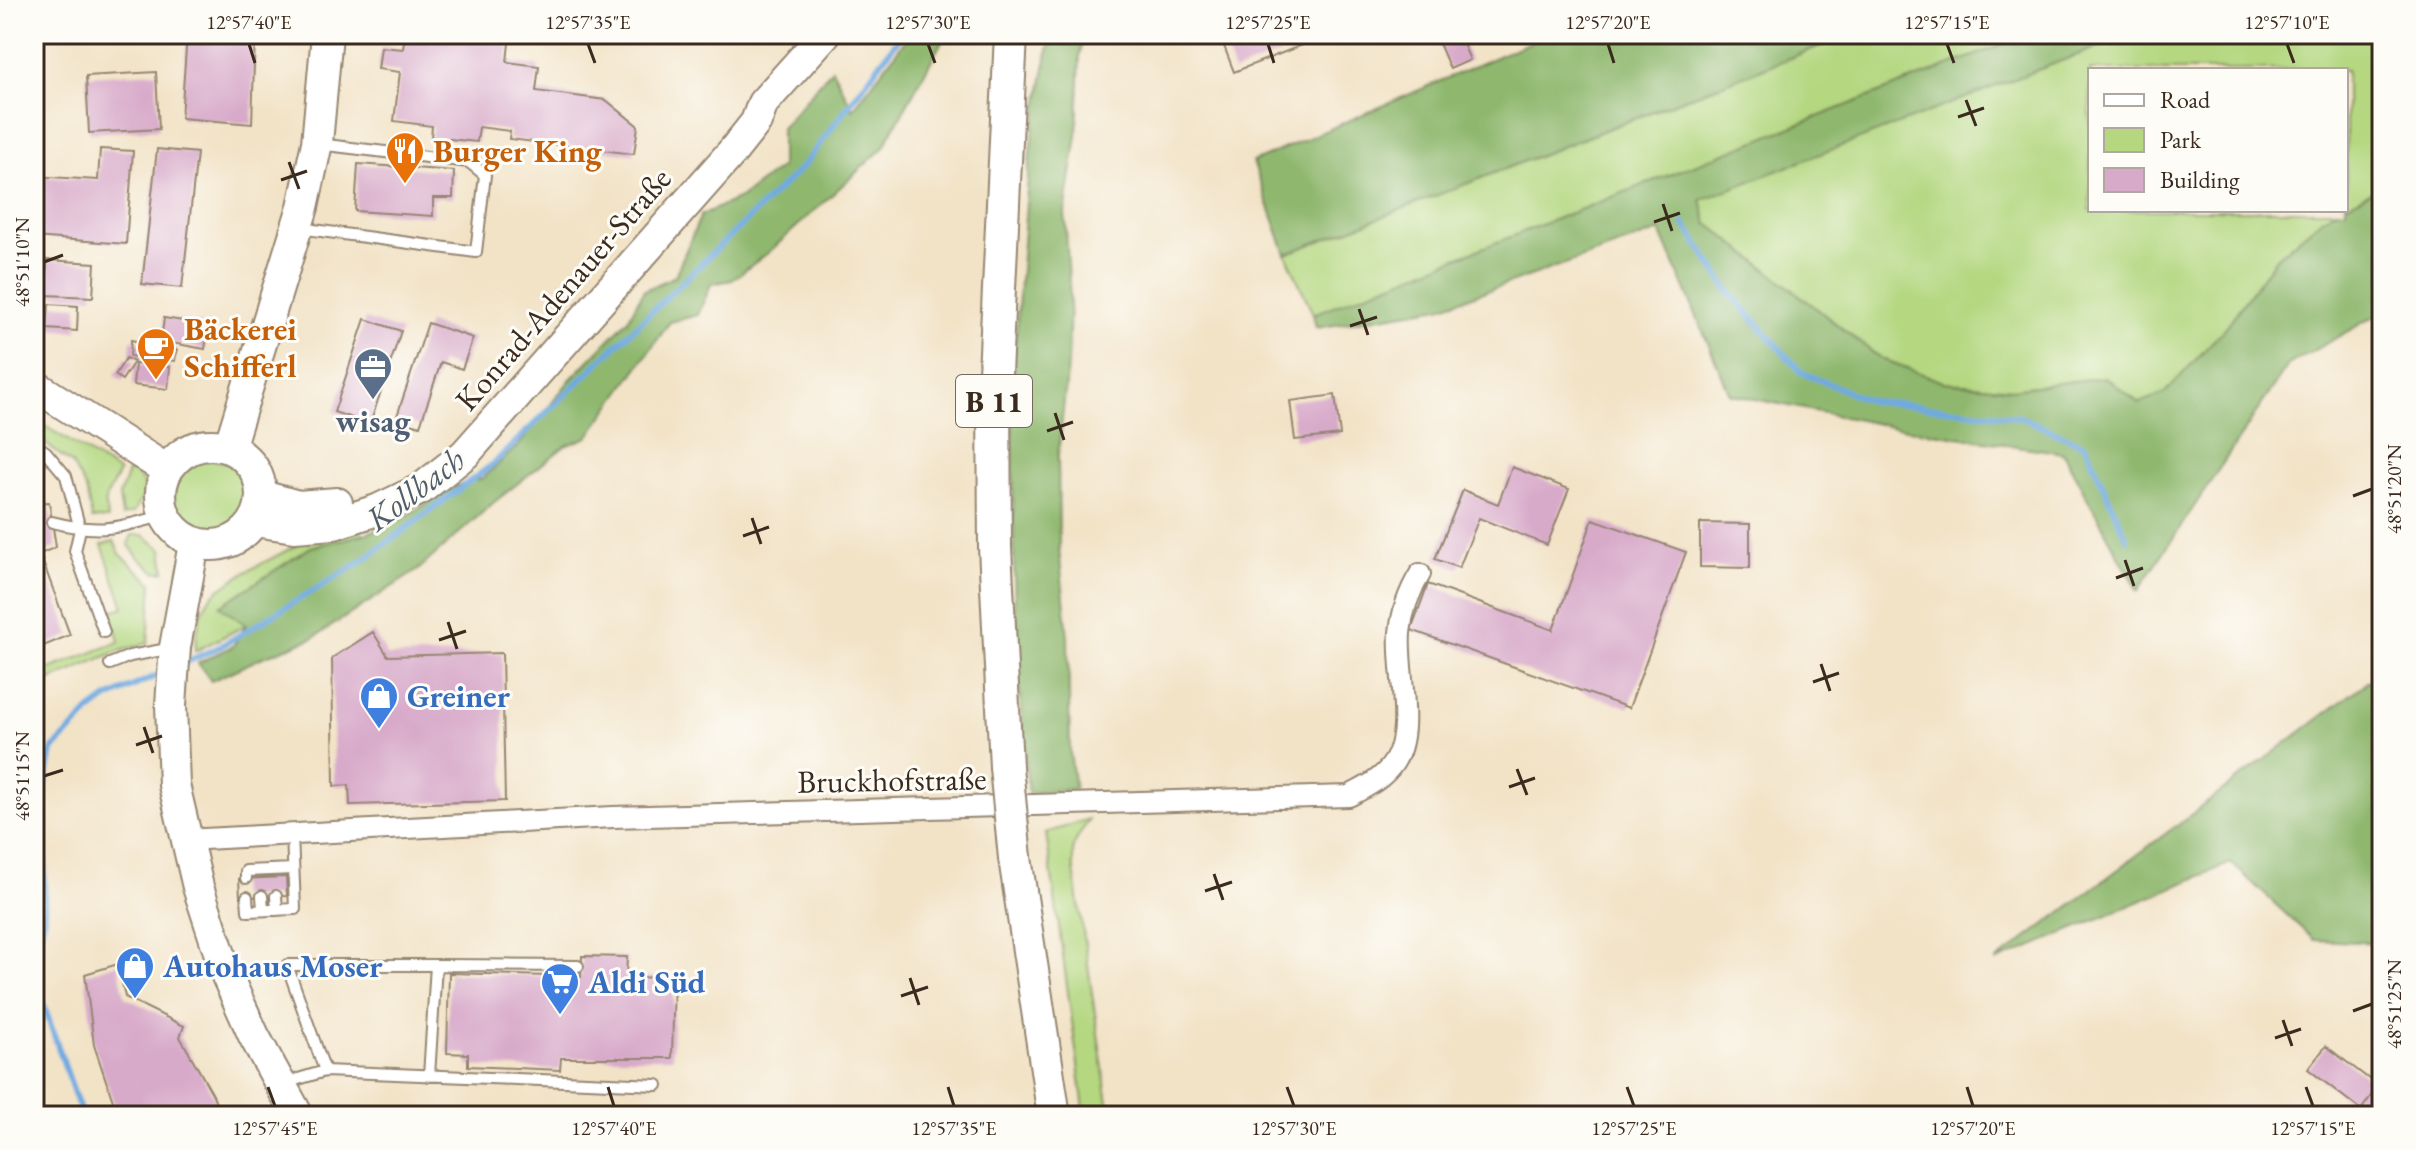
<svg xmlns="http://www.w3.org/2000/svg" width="2416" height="1150" viewBox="0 0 2416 1150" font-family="'EB Garamond',serif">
<rect width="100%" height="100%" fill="#fdfcf7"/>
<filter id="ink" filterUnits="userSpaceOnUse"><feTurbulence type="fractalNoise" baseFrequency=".0125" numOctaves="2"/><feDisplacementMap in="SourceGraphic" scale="16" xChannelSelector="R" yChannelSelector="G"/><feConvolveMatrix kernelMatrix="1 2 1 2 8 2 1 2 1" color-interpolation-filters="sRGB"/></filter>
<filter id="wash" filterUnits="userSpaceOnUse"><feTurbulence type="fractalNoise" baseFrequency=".006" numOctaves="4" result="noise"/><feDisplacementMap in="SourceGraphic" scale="32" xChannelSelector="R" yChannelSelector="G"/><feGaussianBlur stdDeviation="1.8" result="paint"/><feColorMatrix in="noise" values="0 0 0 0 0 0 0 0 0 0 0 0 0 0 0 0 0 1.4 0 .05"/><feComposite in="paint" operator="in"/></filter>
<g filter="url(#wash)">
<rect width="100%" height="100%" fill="#f2e3c7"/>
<path fill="#b4d780" stroke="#78804f" stroke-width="2" d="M1851 34H2030L1313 314 1286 254Z
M2146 34H2382V186L2346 205V70H2090V210H2337L2323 218 2276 258 2226 327 2165 393 2139 403 2105 377 2012 389 1943 382 1880 358 1707 223 1700 200 2113 41Z
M34 419 119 472 105 500 108 519H92L86 489 72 464 34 435Z
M174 498a38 38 0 1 1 76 0a38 38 0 1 1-76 0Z
M135 471 145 486 143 497 133 513 122 516 119 496 128 472Z
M355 528 365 534 311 547 221 606 246 625 195 651C196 635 199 616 207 602 217 584 277 556 297 545L300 537Z
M132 535H143L162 549 165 571 156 572 140 559 128 544Z
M114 541 120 554 152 583 148 643 116 652 34 687V675L119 642 112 611 124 607 102 545Z
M1089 819 1073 846V863L1110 1116H1085L1046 833Z"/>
<path fill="#8fb86e" stroke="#657146" stroke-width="2" d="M910 34H946L883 148 769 252 732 280 711 284 698 315 670 322 588 437 565 446 493 503 418 570 313 638 263 657 211 681 198 663 233 646 246 625 220 606 311 547 365 534 401 519 453 487 483 478 519 445 570 380 628 320 643 291 675 276 701 215 740 198 781 167V128L832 69 853 109Z
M1051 34H1084L1080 54 1077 136 1065 213 1070 299 1068 365 1058 455 1059 549 1068 637 1070 752 1075 789 1028 793 1015 630 1012 387 1030 151Z
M1549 34H1851L1286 254 1253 162Z
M2030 34H2146L2113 41 1701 200 1707 223 1880 358 1943 382 2012 389 2105 377 2139 403 2165 393 2226 327 2276 258 2323 218 2337 210H2346V205L2382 186V312L2288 365 2138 591 2063 453 1894 427 1730 394 1660 231 1440 307 1316 328 1313 314Z
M2382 671V943L2314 940 2231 863 1995 962Z"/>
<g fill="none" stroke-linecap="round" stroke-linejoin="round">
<path stroke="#70aae1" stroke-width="6" d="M1684 223 1730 293 1801 372 1870 401 2020 417 2085 445 2127 539
M182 664 221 646 359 563 492 465 804 165 902 34
M34 970 44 915 45 786 52 750 90 711 106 699 164 672
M34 977 82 1116"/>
</g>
<g id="blocks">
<path fill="#d8aaca" d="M187 34H255L252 124 181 118Z
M405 34H510L507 62 539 66 536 91 606 100 638 126 634 154 509 139 510 131 479 127 477 142 431 137 432 126 394 121 400 72 378 69 381 47 403 49Z
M1253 34H1330L1234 72 1224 46Z
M1435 34H1459L1470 60 1450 69Z
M156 72 159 129 89 133 86 76Z
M100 149 133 151 126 244 34 237V176L98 180Z
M157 149 197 153 182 288 142 284Z
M358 164 454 171 453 198H433V216L355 211Z
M47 260 95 263 93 297 45 295Z
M49 304 78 306 77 331 47 329Z
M164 318 209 325 205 349 161 341Z
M365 319 401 331 370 424 334 412Z
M428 323 473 338 462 369 441 362 420 426 396 419Z
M131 340 177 350 175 361 130 356Z
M126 358 134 362 122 380 115 375Z
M135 364 170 367 168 389 133 385Z
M1335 395 1340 435 1295 440 1290 401Z
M1512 467 1569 489 1547 545 1479 518 1459 568 1435 559 1463 490 1498 504Z
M49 502 56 547 40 554 70 635 34 650V503Z
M1593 519 1686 552 1629 708 1411 630 1428 584 1553 630Z
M1700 523 1750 524V568L1700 567Z
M373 632 388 656 502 653 505 801 350 805 349 785 334 786 332 658Z
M286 877 287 896 240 897 239 879Z
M582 956 627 957 626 977 674 978 672 1058H561L560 1070 468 1066V1054L447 1053 449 973 581 977Z
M118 964 125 997 184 1026 180 1037 213 1095 220 1116H118L94 1045 85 974Z
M2326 1046 2378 1086 2361 1110 2308 1069Z"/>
</g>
</g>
<g filter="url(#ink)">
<use href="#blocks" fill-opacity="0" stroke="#968672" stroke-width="2"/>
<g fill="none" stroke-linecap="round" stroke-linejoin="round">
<g stroke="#968672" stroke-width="14">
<path id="lane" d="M299 228 476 252 485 175 469 162 318 144
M34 444 46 452 66 476 80 529 75 551 104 632
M52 522C99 534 120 528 165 515
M110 664 130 656 173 648
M246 878V871L293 869
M262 896 263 910
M276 896 277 910
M247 897 248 911 295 909 292 834
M436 965 578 966
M325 1071 287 965H436L429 1076
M285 1083 325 1071 657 1085"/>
</g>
<g stroke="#968672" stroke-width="24">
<path id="street" d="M185 840 613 817 1349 796C1366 787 1383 779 1394 762 1415 730 1397 671 1400 633 1402 611 1409 592 1420 574"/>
</g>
<g stroke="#968672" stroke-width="34">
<path id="secondary" d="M34 385 167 470
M161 495a50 50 0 1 1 100 0a50 50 0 1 1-100 0Z
M229 448 303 207 317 143 327 34
M262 496 298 506 337 503
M255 521 294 527 334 524 377 510 421 489 465 454 733 151 756 122 763 103 825 34
M194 544 175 647 171 705 174 785 198 887 227 976 254 1036 298 1116"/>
</g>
<g stroke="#968672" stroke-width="36">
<path id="primary" d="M1006 767 995 547 994 395 1011 34
M1015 858 1054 1116"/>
</g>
<use href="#lane" stroke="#fff" stroke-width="10"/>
<use href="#street" stroke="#fff" stroke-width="20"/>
<use href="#secondary" stroke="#fff" stroke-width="30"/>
<use href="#primary" stroke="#fff" stroke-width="32"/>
<g stroke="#968672" stroke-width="36" stroke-linecap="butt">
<path id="primary-bridge" d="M1006 767 1015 858"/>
</g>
<use href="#primary-bridge" stroke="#fff" stroke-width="32"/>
</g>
</g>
<path fill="none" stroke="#3b2a1e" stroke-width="3" d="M249 44 255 63M588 44 595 63M928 44 935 63M1268 44 1274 63M1608 44 1614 63M1947 44 1954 63M2287 44 2294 63M1966 100 1976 126M1958 117 1984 108M289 162 299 189M281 180 307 171M1663 204 1672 231M1654 222 1680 213M44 262 63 255M1359 309 1368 335M1350 326 1377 317M1055 413 1064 440M1047 431 1073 422M2353 496 2372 489M752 518 761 544M743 536 769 527M2125 560 2134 586M2116 578 2143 568M448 622 457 649M439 640 466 631M1821 664 1830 691M1813 682 1839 673M144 727 153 753M136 745 162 736M1517 769 1527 795M44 776 63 770M1509 787 1535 778M1214 874 1223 900M1205 891 1232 882M910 978 919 1005M901 996 928 987M2353 1011 2372 1004M2283 1020 2292 1046M2275 1038 2301 1029M268 1087 275 1106M608 1087 614 1106M948 1087 954 1106M1287 1087 1294 1106M1627 1087 1634 1106M1967 1087 1973 1106M2306 1087 2313 1106"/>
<defs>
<g id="restaurant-pin" transform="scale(2)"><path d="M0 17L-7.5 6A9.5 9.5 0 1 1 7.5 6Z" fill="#e8710a" stroke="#fdfcf7"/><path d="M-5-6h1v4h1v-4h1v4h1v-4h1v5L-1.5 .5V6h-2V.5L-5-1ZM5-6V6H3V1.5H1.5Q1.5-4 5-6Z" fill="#fff"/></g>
<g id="cafe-pin" transform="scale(2)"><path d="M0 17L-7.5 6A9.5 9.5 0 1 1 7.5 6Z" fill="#e8710a" stroke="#fdfcf7"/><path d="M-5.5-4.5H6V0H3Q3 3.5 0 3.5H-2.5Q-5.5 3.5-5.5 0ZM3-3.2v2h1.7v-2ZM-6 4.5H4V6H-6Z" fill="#fff"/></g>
<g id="office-pin" transform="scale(2)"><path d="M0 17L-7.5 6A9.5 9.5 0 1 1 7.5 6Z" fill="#5c6f8a" stroke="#fdfcf7"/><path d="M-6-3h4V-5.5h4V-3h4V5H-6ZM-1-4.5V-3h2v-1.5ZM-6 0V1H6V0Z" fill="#fff"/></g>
<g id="shop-pin" transform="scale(2)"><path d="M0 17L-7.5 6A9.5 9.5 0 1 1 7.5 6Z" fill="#3f7fe0" stroke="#fdfcf7"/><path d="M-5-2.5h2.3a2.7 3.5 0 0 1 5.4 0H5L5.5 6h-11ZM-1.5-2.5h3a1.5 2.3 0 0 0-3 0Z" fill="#fff"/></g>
<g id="supermarket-pin" transform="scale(2)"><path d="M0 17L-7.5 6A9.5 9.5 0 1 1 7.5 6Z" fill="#3f7fe0" stroke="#fdfcf7"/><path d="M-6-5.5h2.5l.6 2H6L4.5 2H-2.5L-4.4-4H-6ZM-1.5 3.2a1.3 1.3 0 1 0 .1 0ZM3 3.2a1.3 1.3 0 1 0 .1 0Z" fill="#fff"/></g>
</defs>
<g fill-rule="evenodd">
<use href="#restaurant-pin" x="405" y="151"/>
<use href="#cafe-pin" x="156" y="347"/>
<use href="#office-pin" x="373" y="367"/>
<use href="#shop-pin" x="379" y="696"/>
<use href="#shop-pin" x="135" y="966"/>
<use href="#supermarket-pin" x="560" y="982"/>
</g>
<g text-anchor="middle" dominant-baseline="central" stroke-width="6" stroke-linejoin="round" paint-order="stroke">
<rect fill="#fdfcf7" stroke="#75695f" stroke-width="2" x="956" y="375" width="76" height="52" rx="6"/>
<g font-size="30" font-weight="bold" fill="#3b2a1e">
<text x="994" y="401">B 11</text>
</g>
<g font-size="32" font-weight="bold" fill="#c56008" stroke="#fdfcf7" text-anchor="start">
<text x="433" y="151">Burger King</text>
<text x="184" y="329">Bäckerei<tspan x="184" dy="37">Schifferl</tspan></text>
</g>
<g font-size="32" fill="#3b2a1e" stroke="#fdfcf7">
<text transform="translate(563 289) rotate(-49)">Konrad-Adenauer-Straße</text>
<text transform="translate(892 780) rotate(-1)">Bruckhofstraße</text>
</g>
<g font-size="32" font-weight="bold" fill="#4e5e75" stroke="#fdfcf7">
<text x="373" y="421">wisag</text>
</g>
<g font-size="32" font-weight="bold" fill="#366cbe" stroke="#fdfcf7" text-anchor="start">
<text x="407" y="696">Greiner</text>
<text x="163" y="966">Autohaus Moser</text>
<text x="588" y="982">Aldi Süd</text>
</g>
<g font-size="34" font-style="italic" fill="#505d6c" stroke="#fdfcf7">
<text transform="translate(415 489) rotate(-37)">Kollbach</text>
</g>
</g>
<rect width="2416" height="1150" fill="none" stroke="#fdfcf7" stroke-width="88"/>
<rect x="2088" y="68" width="260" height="144" fill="#fdfcf7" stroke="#afa8a0" stroke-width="2"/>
<rect x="2104" y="94" width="40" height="12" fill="#ffffff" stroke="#afa8a0" stroke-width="2"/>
<text x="2160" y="108" font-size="24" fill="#3b2a1e">Road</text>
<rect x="2104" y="128" width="40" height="24" fill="#b4d780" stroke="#afa8a0" stroke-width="2"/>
<text x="2160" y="148" font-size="24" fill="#3b2a1e">Park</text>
<rect x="2104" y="168" width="40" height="24" fill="#d8aaca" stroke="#afa8a0" stroke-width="2"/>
<text x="2160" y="188" font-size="24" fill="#3b2a1e">Building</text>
<rect x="44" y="44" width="2328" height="1062" fill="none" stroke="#3b2a1e" stroke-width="3"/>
<g font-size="20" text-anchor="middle" fill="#3b2a1e">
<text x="249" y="29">12°57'40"E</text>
<text x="588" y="29">12°57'35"E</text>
<text x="928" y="29">12°57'30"E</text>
<text x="1268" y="29">12°57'25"E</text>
<text x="1608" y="29">12°57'20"E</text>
<text x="1947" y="29">12°57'15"E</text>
<text x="2287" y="29">12°57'10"E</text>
<text transform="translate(22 262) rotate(-90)" y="7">48°51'10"N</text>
<text transform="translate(2394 489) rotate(-90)" y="7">48°51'20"N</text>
<text transform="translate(22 776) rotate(-90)" y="7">48°51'15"N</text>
<text transform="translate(2394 1004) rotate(-90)" y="7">48°51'25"N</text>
<text x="275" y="1135">12°57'45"E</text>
<text x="614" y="1135">12°57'40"E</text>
<text x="954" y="1135">12°57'35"E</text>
<text x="1294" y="1135">12°57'30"E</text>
<text x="1634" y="1135">12°57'25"E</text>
<text x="1973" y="1135">12°57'20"E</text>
<text x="2313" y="1135">12°57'15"E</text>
</g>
</svg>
